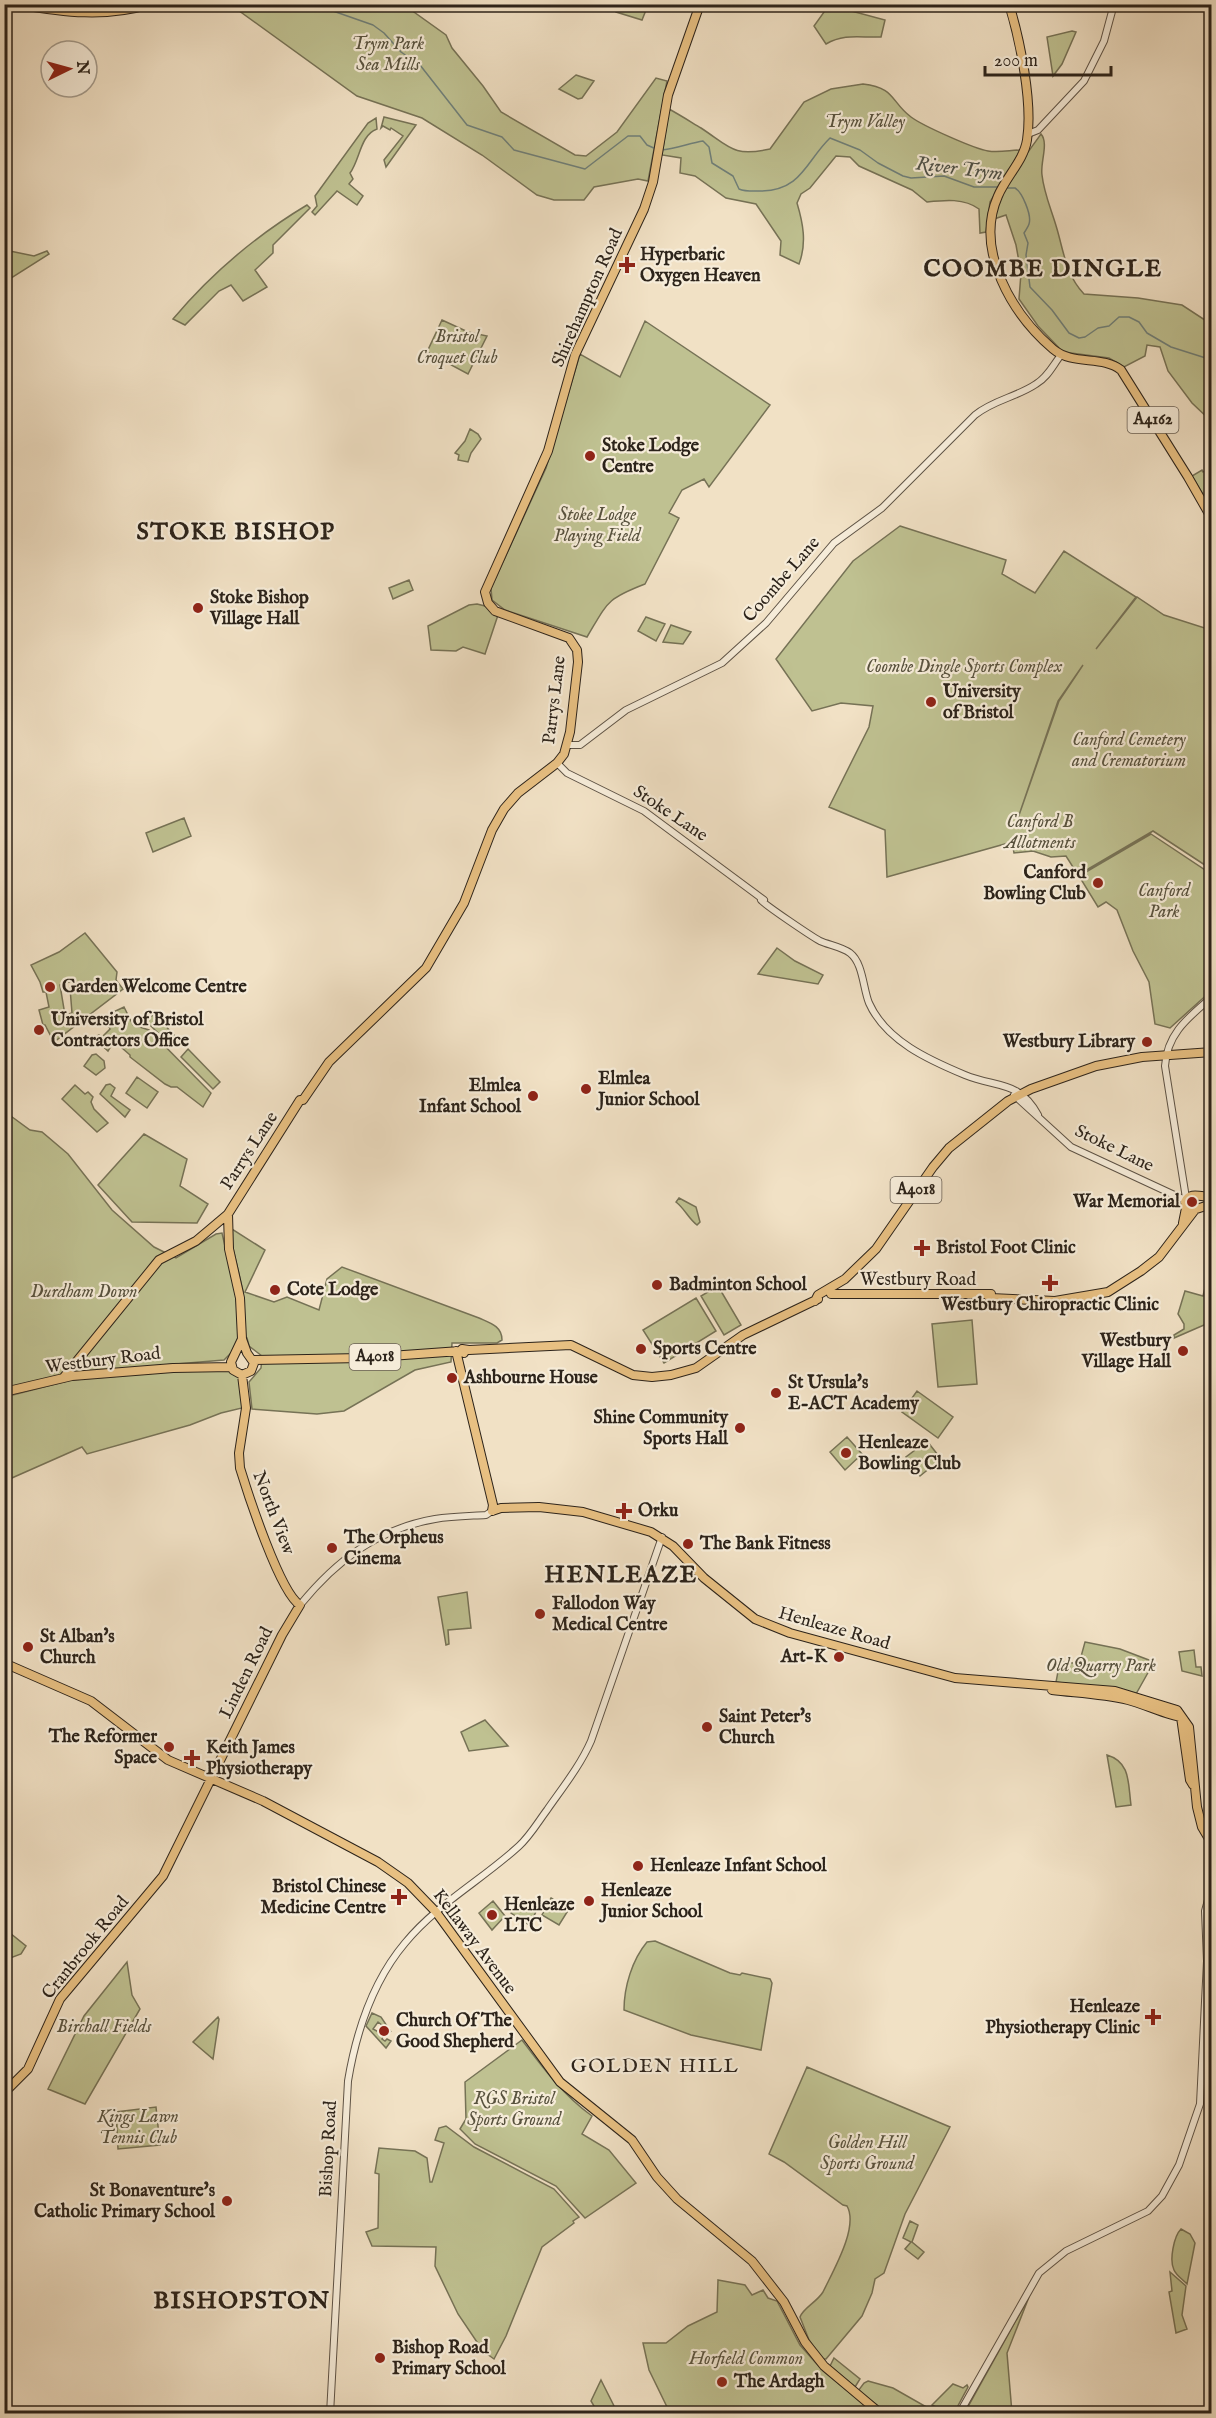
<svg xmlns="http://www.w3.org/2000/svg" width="1216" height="2418" viewBox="0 0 1216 2418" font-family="'IM FELL English',serif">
<rect width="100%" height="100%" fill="#f1e1c5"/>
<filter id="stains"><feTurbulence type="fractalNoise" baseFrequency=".00333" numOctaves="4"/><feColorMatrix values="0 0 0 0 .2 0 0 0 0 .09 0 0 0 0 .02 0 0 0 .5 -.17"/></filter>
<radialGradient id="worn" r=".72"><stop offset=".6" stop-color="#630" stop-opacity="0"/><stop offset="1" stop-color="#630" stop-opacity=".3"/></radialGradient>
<path fill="#bfc191" stroke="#767256" stroke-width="1.5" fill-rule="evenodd" d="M231 5H404L446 35 452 48 483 86 501 112 575 155 586 156 617 132 656 78 667 81 648 181 638 179 594 187 584 200H554L537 195 482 155 422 118 357 96Z
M609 5H648L642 20 616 12Z
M829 5 885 20 881 37C861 38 845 33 826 44L814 26Z
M1072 31 1076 32 1062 64 1053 76 1047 37Z
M576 75 594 81 582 98 578 99 559 89Z
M863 84C896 88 890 101 911 117 923 126 975 149 988 151 999 153 1011 150 1021 150L990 202 986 232 980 233 979 209C964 198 945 200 927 202L912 190 859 166 850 157 836 156 810 188 801 194 797 203C803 223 807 243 799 264L780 255 781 241 756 204 726 198 695 176 680 173 681 158 662 155 669 109C680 115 691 122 701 128 730 147 732 157 770 149L804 102 831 89Z
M384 117 416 125 386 167 384 160 403 136 391 128 390 130 383 126 381 128Z
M376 118 377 129C360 135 360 160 350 173L353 179 349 184 363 196 357 205 337 191 315 215 312 212 317 206 315 196 368 123Z
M1041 134C1049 143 1040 163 1042 175 1044 194 1052 211 1057 229 1064 253 1066 275 1084 294L1138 298 1182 305 1211 324V421L1192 403 1168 371 1160 347 1147 345 1145 356 1124 367 1109 358 1063 352 1038 326 1019 299 1021 273 1016 245 1006 215 994 219C1002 187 1022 160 1041 134Z
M307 205 310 208 273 245V253L255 270 267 287 243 301 231 285 219 291 185 325 173 319C210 275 257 235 307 205Z
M5 250 34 256 47 251 49 254 5 282Z
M442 320 468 332 487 336 468 374 427 352Z
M645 321 770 405 709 487 704 479 682 490 669 513 679 518 645 584C606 599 608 602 587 637L505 610 492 600 491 588 546 468 580 354 620 377Z
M470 429 478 434 481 439 471 453 468 462 458 460 459 455 455 453 465 441Z
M1211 463V508L1192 476 1202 470 1203 472 1210 467Z
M900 526 1006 560 1002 574 1035 593 1064 551 1136 597 1096 649 1137 597 1164 615 1211 630V869L1153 831 1078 875 1066 856 1051 857 1033 851 1014 853 1012 842 887 877 885 830 829 807 869 727 873 706 841 703 812 711 776 659 853 561ZM1083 665 1059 701 1018 818 1058 701Z
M409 580 413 590 393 599 389 588Z
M477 604 485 606 498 615 485 654 463 647 456 651 431 650 428 626 469 605Z
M646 617 665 624 656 641 638 631Z
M671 625 691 632 683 644 663 642Z
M184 818 191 836 153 852 146 833Z
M1151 834 1211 874V991L1170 1028 1155 1024 1149 982 1133 951 1117 910 1106 902 1098 907 1079 876Z
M85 933 117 972 116 980 123 989 54 1042 45 1025H43L39 1010 49 1007 46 992H43L40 982 31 965 59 952ZM72 981H75L76 985 70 988 72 1013 65 1015 60 985Z
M777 948 795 961 823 975 818 984 758 974Z
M124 1007 133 1025 149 1030 211 1093 203 1107 177 1087H171L165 1084 130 1057V1055L114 1041 108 1051 94 1038 99 1035 102 1037 110 1029 105 1016Z
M154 1014 176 1037 169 1044 146 1021Z
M188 1049 220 1082 213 1089 181 1057Z
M96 1054 104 1061 105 1068 96 1075 84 1066 92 1055Z
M137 1077 158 1092 147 1108 126 1093Z
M110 1084 115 1088 111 1096 130 1110 125 1117 100 1094 106 1085Z
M75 1085 85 1094 88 1092 93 1097 91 1102 94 1109 108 1123 97 1132 62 1099Z
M4 1111 30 1130 42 1132 68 1154 112 1210 154 1247 176 1258 216 1234 222 1233 234 1286 243 1291 231 1240 232 1229 265 1250 245 1292 274 1302 287 1297 319 1310 327 1279 342 1267 479 1318C490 1323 502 1326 502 1340L497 1343H452L451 1362 415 1370 344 1411 317 1414 252 1409 249 1382 261 1368 262 1356 249 1346 247 1338H238L232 1352 224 1360 80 1372 5 1388Z
M144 1134 187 1159 180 1186 208 1204 197 1223 132 1222 98 1185Z
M679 1198 696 1207 700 1222 697 1225C688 1218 685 1209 676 1202Z
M1207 1280 1211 1281V1322L1174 1338V1335L1184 1329V1324L1178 1314 1185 1291 1203 1296Z
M718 1286 741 1325 724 1335 701 1296Z
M696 1298 716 1331 664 1363 643 1330Z
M972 1320 977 1384 938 1387 932 1324Z
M228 1367 243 1379 242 1408 221 1413 190 1425 87 1454 82 1447 5 1481V1397L71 1380Z
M917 1391 953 1417 938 1438 902 1412Z
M847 1437 862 1454 845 1470 830 1452Z
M927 1441 941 1459 920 1476 906 1457Z
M467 1592 471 1628 448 1630 449 1644 446 1645 438 1597Z
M1085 1642 1120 1649 1154 1662 1136 1694 1056 1682 1060 1661 1079 1664Z
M1194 1650 1196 1667H1201L1202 1676 1182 1671 1179 1652Z
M485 1720 508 1746 469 1751 461 1732Z
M1107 1755C1131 1762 1128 1784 1131 1805L1116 1807Z
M551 1898 569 1909 559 1925 542 1915Z
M519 1899 537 1910 529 1925 511 1913Z
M493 1901 505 1916 492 1930 479 1913Z
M5 1929 26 1946 21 1954 5 1960Z
M655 1941 730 1973 740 1975 742 1973 770 1979 772 1983 761 2050 691 2035 624 2010C624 1987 632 1960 647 1942Z
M127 1962 132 1995 140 2009 85 2104 48 2089 84 2016Z
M372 2013 381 2017 391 2032 378 2022 373 2029 384 2035 382 2039 385 2041 387 2039 391 2041 386 2048 366 2026Z
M218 2017 219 2019 213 2059 193 2042Z
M522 2040C543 2068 564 2096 592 2116L582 2134 609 2150 636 2183 585 2218 556 2186 475 2144 460 2129 466 2119 465 2082Z
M807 2067 950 2127 905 2214 884 2273 875 2279 872 2293 862 2316 826 2359H822L809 2340 800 2317C803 2308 817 2302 823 2292 833 2271 859 2227 847 2206L843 2205 784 2162 769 2154Z
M156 2107 160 2145 118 2149 116 2112Z
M446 2126 474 2147 554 2189 579 2217 573 2221 574 2223 542 2247 506 2336 494 2359 483 2351 458 2314 435 2266 436 2247 372 2246 366 2232 378 2228 379 2174 375 2173 379 2148 415 2151 427 2158 430 2182H432L444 2143 435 2140 439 2128Z
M910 2221 918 2225 912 2242 924 2252 918 2259 905 2249 911 2242 903 2238Z
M1181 2229 1190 2234 1195 2243 1187 2284C1182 2279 1176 2275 1174 2270 1169 2260 1174 2236 1181 2229Z
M1170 2272 1186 2286 1182 2315 1187 2329 1176 2333 1169 2292 1172 2291Z
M718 2280 745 2285 752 2295 763 2290 768 2298 777 2301 800 2345 823 2371 875 2413H862L853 2409 844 2414 670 2413 649 2370 643 2343H666L688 2326 717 2312Z
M1029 2297 1007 2353 1012 2413 964 2414Z
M834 2358 860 2379 855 2387 830 2366Z
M601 2380 614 2406 598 2413 591 2401Z
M868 2381 893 2388 937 2413H888L858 2391 864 2383Z
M953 2384 963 2388 967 2385 968 2387 954 2413H948L932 2405Z"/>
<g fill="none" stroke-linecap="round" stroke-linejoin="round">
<path stroke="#6f7f79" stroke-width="1.5" d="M313 4 373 25 384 33 401 52 420 65 467 125 502 137 514 150 585 169 628 136H640L647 145 656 149
M661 150C675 149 690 143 703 141L709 147 712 163 733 176 739 189C746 192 754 191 762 191 802 190 806 161 830 138L860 150 878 163 903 176 911 178 944 176 974 187H998
M1006 188H1015C1022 192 1032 215 1029 224 1028 227 1026 230 1024 233L1028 243 1026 255 1030 287 1052 310 1069 333 1079 338 1085 337 1098 328 1109 326 1119 317H1129L1139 322 1147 333 1171 347 1212 360"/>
<g stroke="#5d5245" stroke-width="8">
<path id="minor" d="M1028 134 1038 130 1084 81 1104 41 1114 4
M568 745H580L626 710 722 663 766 623 834 543 882 508 975 415C993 400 1017 397 1036 384 1048 377 1053 365 1061 355
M557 763 567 773 644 811 764 900
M761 900C765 905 811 936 820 941 829 945 842 947 850 953 863 963 863 988 869 1003 886 1041 929 1060 965 1075 997 1088 1019 1080 1038 1115
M1014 1095 1071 1147 1185 1200
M1186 1198 1165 1066C1167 1033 1189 1017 1212 997
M300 1605C336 1561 377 1529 435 1519 452 1516 469 1516 486 1515L492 1511
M330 2414 348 2081C356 2033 373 1981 405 1943 437 1904 482 1880 519 1846 530 1836 538 1822 547 1810 563 1787 580 1766 591 1741L662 1537
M959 2414 1039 2273 1066 2251 1148 2211 1162 2196 1179 2165 1200 2104 1207 1961 1205 1911 1212 1885"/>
</g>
<g stroke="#2c231a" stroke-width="10">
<path id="major" d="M1009 4C1020 40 1033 103 1027 140 1024 160 1006 177 998 196 974 250 1012 314 1053 349 1073 366 1102 355 1121 370L1188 477 1212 519
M1190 1211 1212 1204
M228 1214 229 1249 240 1298 242 1339 247 1353 254 1363 251 1371 242 1375 233 1370 231 1362 242 1339
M1183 1223 1186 1208 1185 1202C1189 1191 1202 1197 1212 1197
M831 1294H991
M987 1295 991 1298 1055 1301 1108 1292 1141 1271 1159 1257 1194 1211
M815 1301 818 1295 845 1279 876 1249 933 1167 949 1148 1008 1101 1031 1089 1096 1066 1142 1057 1212 1052
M456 1351 493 1505 492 1511
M460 1351 462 1349 469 1350 571 1345 633 1375 652 1377 671 1375 696 1368 743 1335 818 1299
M254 1360 362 1358 460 1351 464 1353
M64 1377 159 1260 196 1241 228 1214 300 1100H303L329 1062 426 968 464 903 492 830 504 809 518 793 557 763 564 754 570 732 578 662 577 650 569 638 495 611 488 603 485 592 548 451 575 355 644 209 653 182 668 95 700 4
M4 1392 72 1376 173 1368 232 1367
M492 1511 501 1508 539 1507 583 1512 651 1532 673 1546 704 1578 755 1619 790 1633 955 1678 1115 1691 1177 1710 1189 1727 1197 1807 1202 1827 1212 1844
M4 1663 91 1701 168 1760 263 1801 378 1862 408 1883 436 1912 560 2082 632 2140 657 2177 677 2199 752 2261 784 2302 805 2342 824 2366 881 2414
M1052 1690C1077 1693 1103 1694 1128 1700 1141 1703 1172 1717 1181 1717
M1181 1717 1190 1780 1193 1785
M4 2093 28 2069 60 1999 163 1876 282 1635 300 1605C280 1593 248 1494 240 1468L239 1453 246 1408 242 1375"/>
</g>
<g stroke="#2c231a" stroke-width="11">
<path id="highway" d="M20 4C64 12 106 17 149 4"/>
</g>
<use href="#minor" stroke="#f6ecd9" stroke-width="6"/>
<use href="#major" stroke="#e8c082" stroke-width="8"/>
<use href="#highway" stroke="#e8c082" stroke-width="9"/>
</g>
<g fill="#8f2418" stroke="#f6ecd9" stroke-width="2">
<path d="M624 256h6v6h6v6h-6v6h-6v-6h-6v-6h6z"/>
<circle cx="590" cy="456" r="6"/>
<circle cx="198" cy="608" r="6"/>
<circle cx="931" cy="702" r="6"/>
<circle cx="1098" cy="883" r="6"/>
<circle cx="50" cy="987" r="6"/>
<circle cx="39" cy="1030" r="6"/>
<circle cx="1147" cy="1042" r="6"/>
<circle cx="586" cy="1089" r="6"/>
<circle cx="533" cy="1096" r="6"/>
<circle cx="1192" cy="1202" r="6"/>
<path d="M919 1239h6v6h6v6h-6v6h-6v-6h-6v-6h6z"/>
<path d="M1047 1274h6v6h6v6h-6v6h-6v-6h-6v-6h6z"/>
<circle cx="657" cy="1285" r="6"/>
<circle cx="275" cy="1290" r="6"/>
<circle cx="641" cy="1349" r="6"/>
<circle cx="1183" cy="1351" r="6"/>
<circle cx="452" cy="1378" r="6"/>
<circle cx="776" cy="1393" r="6"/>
<circle cx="740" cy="1428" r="6"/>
<circle cx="846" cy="1453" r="6"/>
<path d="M621 1502h6v6h6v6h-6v6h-6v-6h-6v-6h6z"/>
<circle cx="688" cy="1544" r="6"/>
<circle cx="332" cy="1548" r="6"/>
<circle cx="540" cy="1614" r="6"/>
<circle cx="28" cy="1647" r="6"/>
<circle cx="839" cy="1657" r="6"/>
<circle cx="707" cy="1727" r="6"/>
<circle cx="169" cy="1747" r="6"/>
<path d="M189 1749h6v6h6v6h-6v6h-6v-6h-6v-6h6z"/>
<circle cx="638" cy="1866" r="6"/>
<path d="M396 1888h6v6h6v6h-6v6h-6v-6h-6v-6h6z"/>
<circle cx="589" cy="1901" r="6"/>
<circle cx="492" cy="1915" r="6"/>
<path d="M1150 2008h6v6h6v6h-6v6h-6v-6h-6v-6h6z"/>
<circle cx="384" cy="2031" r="6"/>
<circle cx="227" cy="2201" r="6"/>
<circle cx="380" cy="2358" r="6"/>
<circle cx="722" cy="2382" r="6"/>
</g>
<g text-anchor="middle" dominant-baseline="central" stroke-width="4.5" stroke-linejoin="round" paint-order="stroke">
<g fill="#f6ecd9" stroke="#695f53" stroke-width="1.5">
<rect x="1127.5" y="407" width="51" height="26" rx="4.5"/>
<rect x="890.5" y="1177" width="51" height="26" rx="4.5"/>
<rect x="349.5" y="1344" width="51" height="26" rx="4.5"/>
</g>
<g font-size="16" font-weight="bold" fill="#2c231a">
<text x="1153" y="420">A4162</text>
<text x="916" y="1190">A4018</text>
<text x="375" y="1357">A4018</text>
</g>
<g font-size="18" font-style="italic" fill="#58523e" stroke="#f6ecd9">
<text x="388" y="44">Trym Park<tspan x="388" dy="21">Sea Mills</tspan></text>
<text x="865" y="122">Trym Valley</text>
<text x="457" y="337">Bristol<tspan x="457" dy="21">Croquet Club</tspan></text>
<text x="597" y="515">Stoke Lodge<tspan x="597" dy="21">Playing Field</tspan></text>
<text x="964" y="667">Coombe Dingle Sports Complex</text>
<text x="1129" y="740">Canford Cemetery<tspan x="1129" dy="21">and Crematorium</tspan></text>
<text x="1040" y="822">Canford B<tspan x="1040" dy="21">Allotments</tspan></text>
<text x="1164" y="891">Canford<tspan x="1164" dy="21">Park</tspan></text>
<text x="84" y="1292">Durdham Down</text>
<text x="1101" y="1666">Old Quarry Park</text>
<text x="104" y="2027">Birchall Fields</text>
<text x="514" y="2099">RGS Bristol<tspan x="514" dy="21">Sports Ground</tspan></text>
<text x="138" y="2117">Kings Lawn<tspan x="138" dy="21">Tennis Club</tspan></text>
<text x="867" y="2143">Golden Hill<tspan x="867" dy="21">Sports Ground</tspan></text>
<text x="746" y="2359">Horfield Common</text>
</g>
<g font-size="18" font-weight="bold" fill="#2c231a" stroke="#f6ecd9" text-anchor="start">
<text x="640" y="255">Hyperbaric<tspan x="640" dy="21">Oxygen Heaven</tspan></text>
<text x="602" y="446">Stoke Lodge<tspan x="602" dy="21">Centre</tspan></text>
<text x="210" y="598">Stoke Bishop<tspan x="210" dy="21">Village Hall</tspan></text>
<text x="943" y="692">University<tspan x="943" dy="21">of Bristol</tspan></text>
<text x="1086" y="873" text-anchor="end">Canford<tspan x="1086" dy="21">Bowling Club</tspan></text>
<text x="62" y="987">Garden Welcome Centre</text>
<text x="51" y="1020">University of Bristol<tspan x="51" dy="21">Contractors Office</tspan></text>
<text x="1135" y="1042" text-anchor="end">Westbury Library</text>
<text x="598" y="1079">Elmlea<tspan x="598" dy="21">Junior School</tspan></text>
<text x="521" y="1086" text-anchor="end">Elmlea<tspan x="521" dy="21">Infant School</tspan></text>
<text x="1180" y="1202" text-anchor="end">War Memorial</text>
<text x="936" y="1248">Bristol Foot Clinic</text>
<text x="669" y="1285">Badminton School</text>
<text x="287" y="1290">Cote Lodge</text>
<text x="1050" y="1305" text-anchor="middle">Westbury Chiropractic Clinic</text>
<text x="1171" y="1341" text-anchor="end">Westbury<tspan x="1171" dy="21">Village Hall</tspan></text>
<text x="653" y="1349">Sports Centre</text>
<text x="464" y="1378">Ashbourne House</text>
<text x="788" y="1383">St Ursula's<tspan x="788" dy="21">E-ACT Academy</tspan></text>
<text x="728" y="1418" text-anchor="end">Shine Community<tspan x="728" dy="21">Sports Hall</tspan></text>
<text x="858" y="1443">Henleaze<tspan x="858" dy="21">Bowling Club</tspan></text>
<text x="638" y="1511">Orku</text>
<text x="344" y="1538">The Orpheus<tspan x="344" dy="21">Cinema</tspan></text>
<text x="700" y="1544">The Bank Fitness</text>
<text x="552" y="1604">Fallodon Way<tspan x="552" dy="21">Medical Centre</tspan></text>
<text x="40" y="1637">St Alban's<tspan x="40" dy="21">Church</tspan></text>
<text x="827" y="1657" text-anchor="end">Art-K</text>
<text x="719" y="1717">Saint Peter's<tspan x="719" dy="21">Church</tspan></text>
<text x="157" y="1737" text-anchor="end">The Reformer<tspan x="157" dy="21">Space</tspan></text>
<text x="206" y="1748">Keith James<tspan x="206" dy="21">Physiotherapy</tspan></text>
<text x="650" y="1866">Henleaze Infant School</text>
<text x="386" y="1887" text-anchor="end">Bristol Chinese<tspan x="386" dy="21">Medicine Centre</tspan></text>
<text x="601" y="1891">Henleaze<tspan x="601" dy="21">Junior School</tspan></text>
<text x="504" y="1905">Henleaze<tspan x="504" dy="21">LTC</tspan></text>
<text x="1140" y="2007" text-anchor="end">Henleaze<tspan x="1140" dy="21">Physiotherapy Clinic</tspan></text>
<text x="396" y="2021">Church Of The<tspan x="396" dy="21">Good Shepherd</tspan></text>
<text x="215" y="2191" text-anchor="end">St Bonaventure's<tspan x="215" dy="21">Catholic Primary School</tspan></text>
<text x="392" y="2348">Bishop Road<tspan x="392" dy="21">Primary School</tspan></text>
<text x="734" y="2382">The Ardagh</text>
</g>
<g font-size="18" fill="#2c231a" stroke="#f6ecd9">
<text transform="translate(588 298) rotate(-66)">Shirehampton Road</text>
<text transform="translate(782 580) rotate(-49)">Coombe Lane</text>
<text transform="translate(555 700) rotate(-83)">Parrys Lane</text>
<text transform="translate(670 814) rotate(34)">Stoke Lane</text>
<text transform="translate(1114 1149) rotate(26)">Stoke Lane</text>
<text transform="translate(250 1151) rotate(-57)">Parrys Lane</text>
<text x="918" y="1280">Westbury Road</text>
<text transform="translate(103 1361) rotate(-7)">Westbury Road</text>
<text transform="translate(273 1513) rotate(69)">North View</text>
<text transform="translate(834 1629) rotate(16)">Henleaze Road</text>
<text transform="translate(247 1673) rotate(-64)">Linden Road</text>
<text transform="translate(474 1942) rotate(53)">Kellaway Avenue</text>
<text transform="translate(86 1948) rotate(-51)">Cranbrook Road</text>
<text transform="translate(329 2149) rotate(-87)">Bishop Road</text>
</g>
<g font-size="20" font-style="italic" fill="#4d5149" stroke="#f6ecd9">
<text transform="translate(959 169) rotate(7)">River Trym</text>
</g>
<g font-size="20" letter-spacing="1.5" fill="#2c231a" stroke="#f6ecd9">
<text x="655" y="2066">GOLDEN HILL</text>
</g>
<g font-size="24" font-weight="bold" letter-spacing="1.5" fill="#2c231a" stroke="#f6ecd9">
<text x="1043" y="269">COOMBE DINGLE</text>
<text x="236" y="532">STOKE BISHOP</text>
<text x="621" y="1575">HENLEAZE</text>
<text x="242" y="2301">BISHOPSTON</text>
</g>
</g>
<rect width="1216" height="2418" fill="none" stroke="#f1e1c5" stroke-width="24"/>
<rect x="6" y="6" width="1204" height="2406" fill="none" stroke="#2c231a" stroke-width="3"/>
<rect x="12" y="12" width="1192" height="2394" fill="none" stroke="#2c231a" stroke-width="1.5"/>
<g transform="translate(69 69) rotate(85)"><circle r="28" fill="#f6ecd9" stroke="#a59c8d" stroke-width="1.5"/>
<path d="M0-4.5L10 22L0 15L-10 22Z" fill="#8f2418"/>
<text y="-9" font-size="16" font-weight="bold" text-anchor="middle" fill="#2c231a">N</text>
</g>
<path d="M985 66v9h126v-9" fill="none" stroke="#2c231a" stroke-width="3"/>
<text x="994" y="66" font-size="18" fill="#2c231a" stroke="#f6ecd9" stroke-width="4.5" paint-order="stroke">200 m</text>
<rect width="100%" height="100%" filter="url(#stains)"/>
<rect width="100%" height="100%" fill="url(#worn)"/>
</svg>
